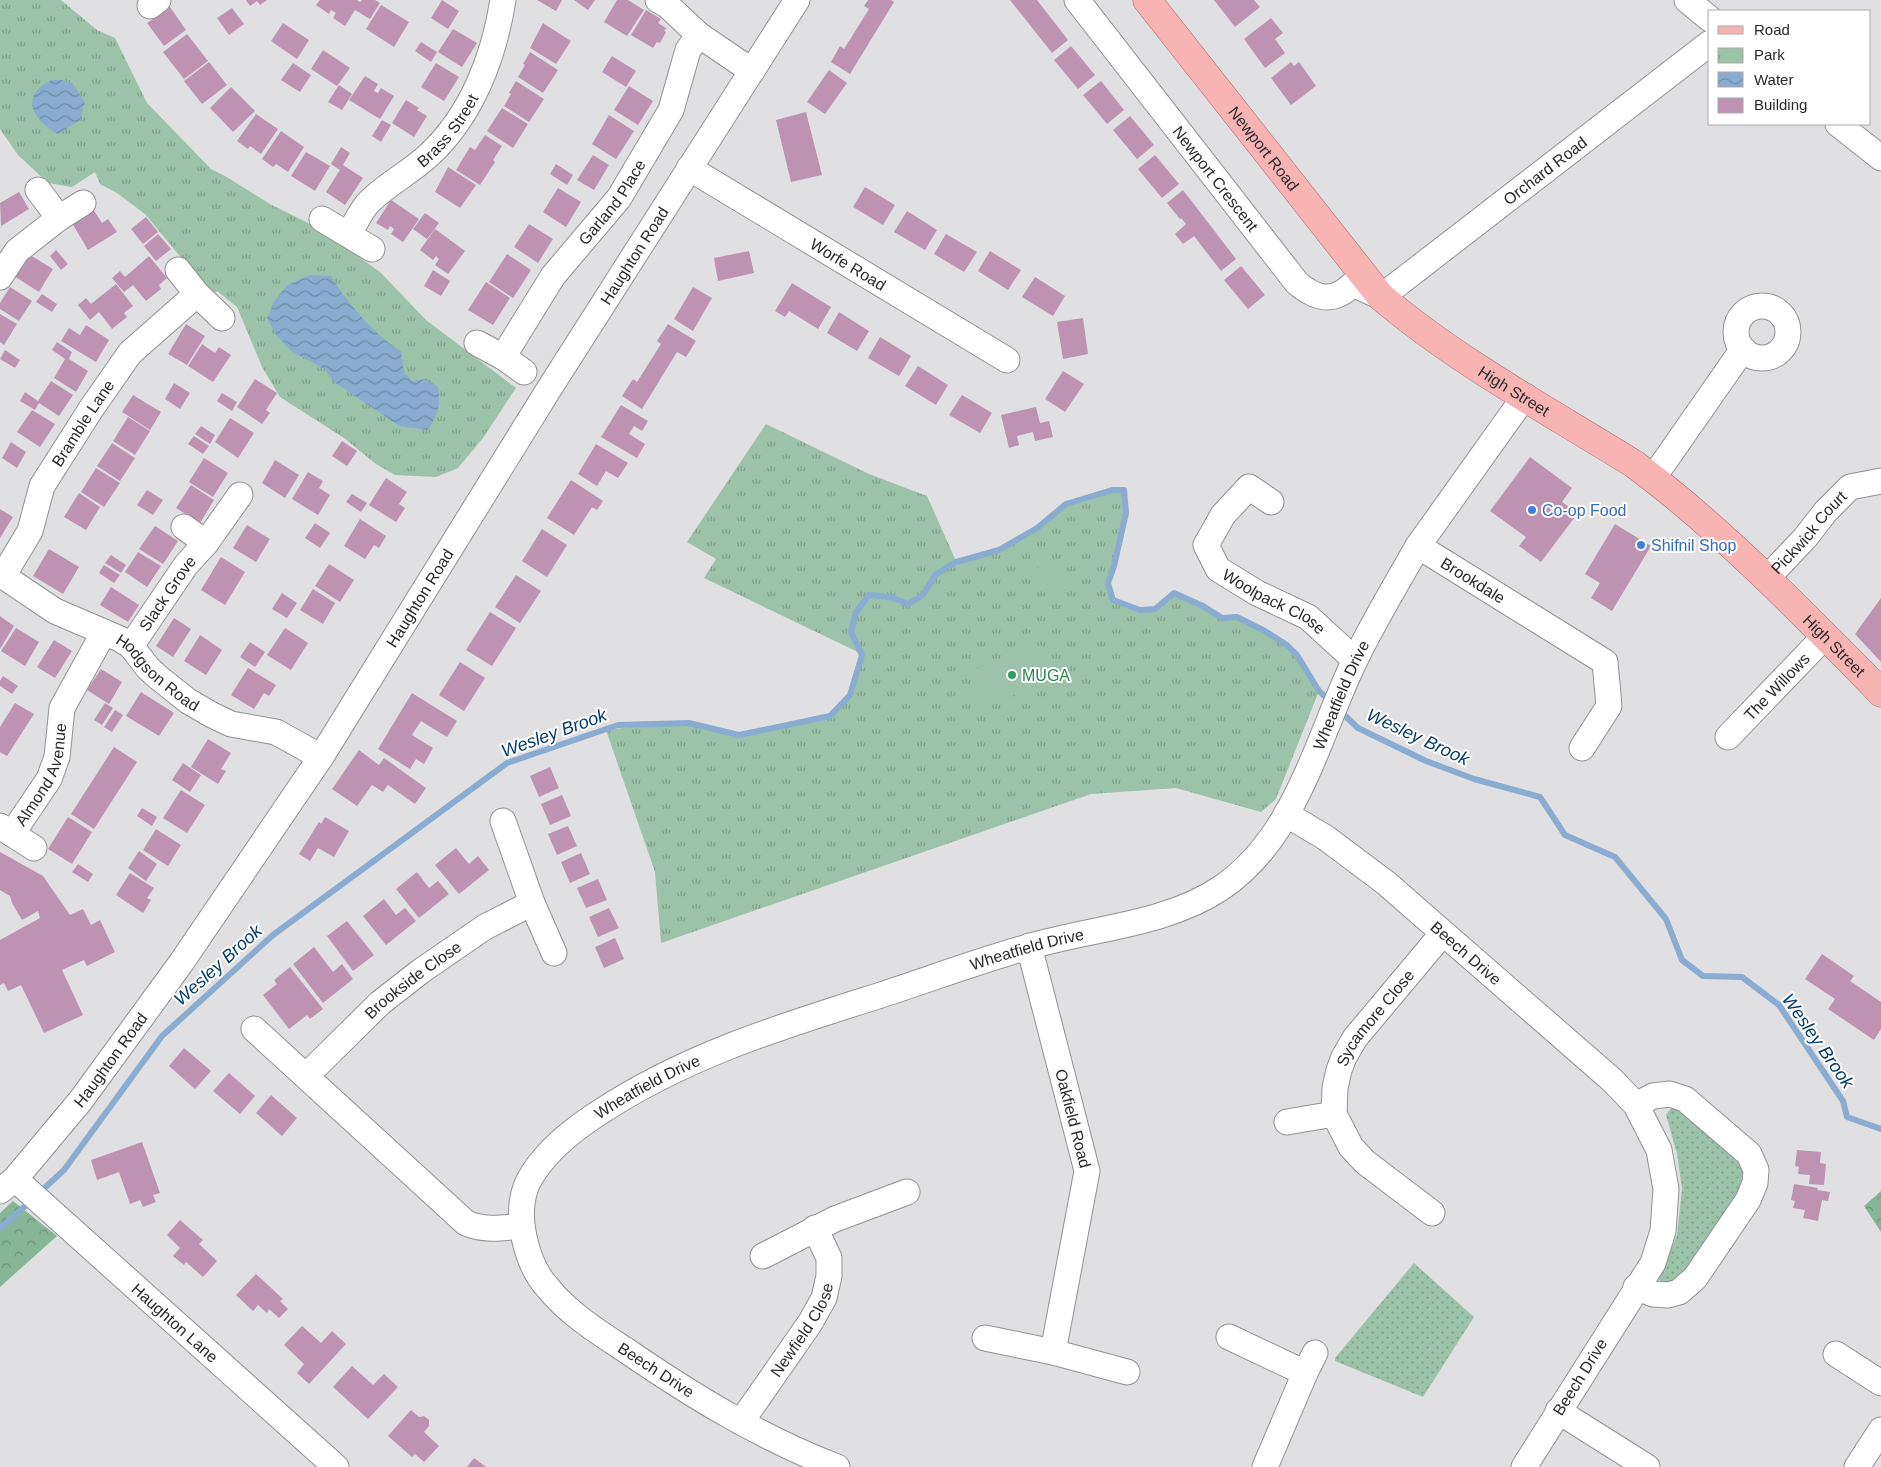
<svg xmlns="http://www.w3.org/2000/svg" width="1881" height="1467" viewBox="0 0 1881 1467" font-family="Helvetica,sans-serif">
<defs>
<pattern id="grass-dots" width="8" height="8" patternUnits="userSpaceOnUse" patternTransform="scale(1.25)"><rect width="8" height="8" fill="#9cc2a9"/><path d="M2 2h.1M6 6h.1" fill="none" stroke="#7f9e8a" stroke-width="1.8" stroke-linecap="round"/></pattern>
<pattern id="forest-crowns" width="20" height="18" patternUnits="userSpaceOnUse" patternTransform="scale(1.25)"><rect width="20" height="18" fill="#87b598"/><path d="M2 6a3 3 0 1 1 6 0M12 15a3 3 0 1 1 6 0" fill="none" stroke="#6e937c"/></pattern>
<pattern id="park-tufts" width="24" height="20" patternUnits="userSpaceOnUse" patternTransform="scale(1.25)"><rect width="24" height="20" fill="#9cc2a9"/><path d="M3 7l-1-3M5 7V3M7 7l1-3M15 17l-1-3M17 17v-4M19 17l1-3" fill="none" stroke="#7f9e8a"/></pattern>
<pattern id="water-waves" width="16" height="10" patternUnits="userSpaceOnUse" patternTransform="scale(1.25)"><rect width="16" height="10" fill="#89acd0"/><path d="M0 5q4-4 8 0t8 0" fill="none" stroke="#708ca9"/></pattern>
</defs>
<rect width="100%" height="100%" fill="#e0e0e3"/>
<path fill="url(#grass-dots)" d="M1673 1106C1692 1120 1729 1145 1740 1166 1744 1173 1744 1180 1744 1188L1680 1280 1668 1285 1658 1279 1677 1235 1682 1189 1677 1154 1666 1115Z
M1414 1263 1474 1317 1423 1397 1335 1361V1358Z"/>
<path fill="url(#forest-crowns)" d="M1881 1191V1232L1864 1206Z
M13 1201 57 1236 0 1287V1213Z"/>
<path fill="url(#park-tufts)" d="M0 0H61L97 30 115 38 147 103 211 169 225 176 270 204 308 223 351 251 381 273 426 320 516 388 483 438 458 468 436 477 395 475 376 464 344 438 280 397 262 367 237 307 217 291 212 295 145 214 117 193 100 184 95 172 72 187 48 183 18 155 0 129Z
M766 424 869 474 927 496 956 561 999 550 1037 528 1066 504 1112 490H1124L1126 513 1114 566 1108 583 1113 600 1140 610 1155 609 1174 593 1203 606 1222 618 1237 617 1265 631 1297 655 1319 691 1276 799 1261 812 1176 788 1091 794 661 943 655 872 606 730 655 724 689 723 739 735 830 716 850 695 862 654 704 578 716 559 687 542Z"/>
<path fill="#9cc2a9" d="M1050 556 1070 577 1049 593 1031 575Z
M1041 645 1054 680 980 707 970 671Z"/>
<path fill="url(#water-waves)" d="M52 80H61L72 83 85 102 80 120 58 134C33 120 18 95 52 80Z
M310 275 331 276C344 299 378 339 401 351L404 372 412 381 426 379 438 387C441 405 438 414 428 430L399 426 333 381 325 369 292 352 276 335 267 318 274 302 287 285Z"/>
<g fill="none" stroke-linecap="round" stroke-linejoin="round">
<path stroke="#89acd0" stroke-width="6" d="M1340 711 1358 728 1426 761 1474 779 1540 797 1565 835 1615 857 1666 919 1682 960 1703 976 1742 977 1779 1005 1843 1101 1847 1117 1881 1129
M38 1194 64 1170 162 1036 273 935 507 763 618 725 689 723 739 735 830 716 850 695 862 655 851 632 856 612 869 595 890 597 908 604 923 595 935 575 956 562 999 550 1037 528 1066 504 1112 490H1124L1126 513 1114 566 1108 583 1113 600 1140 610 1155 609 1174 593 1203 606 1222 618 1237 617 1265 631 1287 645 1297 655 1319 691 1331 702
M0 1228 31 1201"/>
</g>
<path fill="#bd93b1" d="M246 0H267L260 5 257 1 250 6Z
M320 0H357L360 2 362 0H375L380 3 370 19 355 10 345 26 333 18 336 13 331 10 329 14 316 5Z
M442 0 459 11 448 29 431 18Z
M537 0H562L556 11Z
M574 0H595L588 10Z
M617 0H628L644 10 627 36 604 22Z
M868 0H891L894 2 850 74 831 62 840 46 844 49 869 9 864 6Z
M1010 0H1037L1068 40 1052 53Z
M1214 0H1254L1260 7 1235 27Z
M381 5 409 22 394 47 366 29Z
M170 7 186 30 164 46 147 23Z
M232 8 244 24 229 35 217 18Z
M646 10 661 19 658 23 666 28 664 31 666 32 660 43 657 42 653 48 631 35Z
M1271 18 1283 33 1275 39 1285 53 1265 68 1244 39Z
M283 23 309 40 297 59 271 41Z
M543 23 571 41 556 64 530 48Z
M453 29 477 43 462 67 438 52Z
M187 34 208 61 184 79 163 52Z
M421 42 437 52 431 62 415 51Z
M1071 46 1095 75 1078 89 1054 60Z
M323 50 350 68 337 86 311 69Z
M530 52 558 70 543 93 518 77 525 65 523 64Z
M612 56 636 71 626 87 602 72Z
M209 62 227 85 202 104 184 81Z
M1291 62 1294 66 1299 62 1316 86 1291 105 1271 78Z
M293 63 311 75 300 92 281 80Z
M436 63 459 77 444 101 421 87Z
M829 70 847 83 825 114 807 102Z
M365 76 378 84 374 91 378 93 381 88 394 96 380 119 349 100Z
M516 81 544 99 529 122 504 106 511 94 509 93Z
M1101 81 1124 110 1107 124 1083 95Z
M339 85 352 94 342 110 328 102Z
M629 86 653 101 638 125 614 110Z
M231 87 255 111 233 132 210 108Z
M406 100 419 108 417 110 427 116 414 137 392 123Z
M502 108 528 124 513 148 487 131Z
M806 112 822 175 791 182 776 120Z
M256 114 278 129 261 154 250 146 248 149 237 141Z
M609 115 634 131 616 159 592 144Z
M1130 116 1154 145 1137 159 1113 130Z
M382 120 391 125 381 142 372 136Z
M281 131 304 147 288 172 276 164 273 167 262 159Z
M485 135 502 146 493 160 495 162 480 185 456 170 470 147 475 150Z
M341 147 350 153 340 170 331 164Z
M306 152 330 166 315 191 291 176Z
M593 155 609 165 594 190 577 180Z
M1155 155 1179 184 1162 198 1138 169Z
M556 164 573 175 567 185 550 174Z
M343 165 363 178 345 205 326 192Z
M448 167 476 185 460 208 435 192Z
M865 187 895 205 883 225 853 207Z
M558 188 581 202 566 227 543 212Z
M1183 190 1236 259 1221 271 1194 236 1183 244 1175 234 1186 224 1181 218 1180 219 1167 203Z
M19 192 29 209 1 226 0 203Z
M391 200 419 219 403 242 391 234 394 229 390 226 388 230 376 223Z
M93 209 102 223 108 219 117 232 88 250 72 223Z
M907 211 937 230 925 250 894 232Z
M425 213 439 223 427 239 413 229Z
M146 217 158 232 143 244 131 229Z
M529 224 553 239 538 263 514 247Z
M435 229 465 251 448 274 435 265 439 259 436 256 433 260 420 250Z
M158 234 171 249 156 261 144 246Z
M946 234 977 252 964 272 934 254Z
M56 250 68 264 61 270 50 256Z
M749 251 754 273 718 281 714 258Z
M990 251 1021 270 1008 290 978 271Z
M507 254 531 270 513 298 489 282Z
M30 255 53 269 39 292 14 276 20 265 23 267Z
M149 256 167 278 159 285 161 289 146 301 133 285 124 292 112 278 120 271 125 277Z
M1241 266 1265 295 1248 309 1224 280Z
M433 270 450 281 441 296 424 286Z
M1035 277 1065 296 1053 316 1022 297Z
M486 282 510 298 493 325 468 310Z
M792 283 831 307 818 329 789 311 785 317 775 311Z
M116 284 133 306 124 313 127 317 112 329 99 312 90 320 78 305 86 298 91 304Z
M10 287 32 301 19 321 0 309V303Z
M693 287 712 298 693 331 674 319Z
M42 294 57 304 52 312 36 302Z
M839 312 869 331 857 351 827 333Z
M0 314 17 324 4 345 0 342Z
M1083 318 1088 354 1063 359 1057 322Z
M186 324 205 336 187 365 168 354Z
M668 324 696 341 686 357 677 352 642 409 622 396 633 379 637 382 661 344 657 341Z
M86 325 109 340 96 362 61 341 69 328 80 335Z
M880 337 911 356 899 376 868 358Z
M57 342 72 352 69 359 88 371 76 392 54 378 65 359 52 350Z
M202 344 215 353 219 347 231 355 213 382 188 366Z
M5 350 20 360 15 368 0 359Z
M918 366 948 385 936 405 905 386Z
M1063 371 1084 384 1065 412 1045 399Z
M255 379 277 393 266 410 270 413 262 424 237 407Z
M51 381 73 395 59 416 39 403 35 410 20 401 25 392 38 401Z
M174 383 190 393 180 409 165 399Z
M222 393 237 402 232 411 217 401Z
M133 395 161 412 150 430 122 412Z
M962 395 992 413 980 433 949 415Z
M621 405 648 421 642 431 634 426 629 434 645 444 637 458 601 437Z
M1036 407 1040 423 1049 421 1053 437 1035 441 1033 432 1017 436 1019 445 1009 448 1001 415Z
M32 410 55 424 40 447 17 432Z
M128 417 150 431 135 455 113 441Z
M230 418 254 433 238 458 215 442Z
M201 426 215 435 210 444 195 434Z
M194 436 209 446 203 454 188 444Z
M342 441 357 451 347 466 332 456Z
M11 442 26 452 17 468 2 458Z
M112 443 135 458 120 481 97 466Z
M596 444 628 463 618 478 606 471 597 486 578 474Z
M1530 457 1572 488 1562 502 1578 513 1541 562 1519 546 1526 537 1490 511Z
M204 458 228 473 213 497 189 482Z
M275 460 299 475 285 498 262 483Z
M96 468 120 483 104 507 81 492Z
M308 472 323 481 319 488 330 495 318 515 292 499Z
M386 478 407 492 399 504 405 508 396 522 369 505Z
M571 480 603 501 597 510 592 507 574 535 547 518Z
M191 485 214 500 200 523 176 508Z
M147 490 163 500 153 515 137 505Z
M79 493 100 507 86 530 64 517Z
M352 494 367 503 361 512 346 502Z
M0 509 13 517 0 538Z
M360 519 386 536 379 548 374 545 365 559 344 546Z
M315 523 330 533 320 548 305 538Z
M1615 524 1651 546 1612 611 1591 598 1600 583 1585 574Z
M247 525 270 539 256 562 233 548Z
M155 526 178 541 163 564 139 549Z
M542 529 567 545 547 577 522 561Z
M49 549 79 567 63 594 33 576Z
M138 552 161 566 147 587 125 572Z
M111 555 126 565 121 573 105 563Z
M221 557 245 572 225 605 201 590Z
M329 564 354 580 340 602 315 586Z
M104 565 120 575 114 583 99 573Z
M516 575 541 591 520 623 495 607Z
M111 587 139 605 128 622 100 605Z
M313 589 335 603 323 624 300 610Z
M282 593 297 603 287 618 272 609Z
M1881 598V662L1855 634Z
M490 612 516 628 492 666 466 650Z
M0 616 14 626 0 649Z
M174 618 191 629 173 657 156 646Z
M16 628 39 642 25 666 1 651Z
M285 628 308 643 291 670 267 655Z
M200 635 222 650 206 675 184 661Z
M54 640 72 651 55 678 37 667Z
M250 642 265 652 255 667 240 657Z
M460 662 485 678 464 711 439 695Z
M248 668 276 685 269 696 264 693 254 709 231 695Z
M101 669 122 682 109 704 87 690Z
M3 676 18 686 12 694 0 686V681Z
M141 692 174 713 159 736 126 716Z
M412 693 457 721 447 737 421 721 412 735 433 748 424 764 416 759 410 769 378 749Z
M15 703 34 714 7 756 0 752V727Z
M105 703 113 708 102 725 94 720Z
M115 710 123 715 112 732 104 727Z
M208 739 231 753 221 769 226 771 218 784 191 767Z
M114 747 137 762 94 829 71 814Z
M359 750 379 765 384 758 426 788 415 804 388 785 383 792 372 785 357 806 332 789Z
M183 763 201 775 190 792 172 780Z
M550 767 559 788 539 797 530 776Z
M181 790 205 805 187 833 163 818Z
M562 795 571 816 550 825 541 804Z
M142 808 157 817 152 826 137 816Z
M68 817 92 832 72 864 48 849Z
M325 817 349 831 334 857 318 848 310 861 299 854 319 822 321 824Z
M568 826 577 846 557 855 548 834Z
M156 829 181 845 168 866 143 850Z
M456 848 469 864 478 856 489 870 459 894 435 865Z
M139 851 157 864 146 881 128 868Z
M0 852 43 876 70 915 83 909 91 925 100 920 115 952 87 966 84 960 62 970 83 1015 44 1033 21 985 8 991 4 983 0 985V940L40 918 38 911 22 920 12 903 10 896 0 890Z
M581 853 590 874 570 883 561 862Z
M78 864 93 874 88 882 72 872Z
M417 872 429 888 438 881 449 894 419 918 396 889Z
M130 873 154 888 147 898 151 900 143 913 116 895Z
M598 879 607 900 586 908 577 888Z
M384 899 396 915 405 908 416 921 386 945 363 916Z
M609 908 619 928 598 937 589 917Z
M347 921 374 955 353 971 327 936Z
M615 938 624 959 604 968 595 947Z
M314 947 333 972 342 964 353 979 323 1003 293 964Z
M1822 954 1854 976 1850 981 1881 1002V1029L1874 1040 1828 1009 1835 999 1805 979Z
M290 967 323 1009 310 1019 307 1015 289 1029 263 995 277 984 274 980Z
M184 1048 211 1071 195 1089 169 1066Z
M229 1073 255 1096 240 1114 213 1091Z
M271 1095 297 1118 282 1136 256 1113Z
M142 1142 160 1193 153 1195 156 1202 143 1207 140 1200 130 1204 119 1172 97 1180 91 1160Z
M1797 1150 1821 1152 1820 1163 1826 1164 1824 1185 1809 1184 1810 1175 1798 1174 1799 1167 1795 1166Z
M1794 1184 1818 1188 1817 1190 1830 1192 1828 1201 1822 1200 1818 1221 1803 1218 1805 1210 1793 1208 1795 1201 1791 1200Z
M180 1220 203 1240 199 1244 217 1261 203 1277 186 1262 184 1265 173 1256 180 1248 167 1235Z
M256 1274 283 1299 280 1301 288 1309 279 1318 269 1309 267 1313 258 1305 253 1311 236 1295Z
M302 1326 321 1343 332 1331 346 1344 309 1384 297 1373 304 1364 284 1345Z
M352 1366 373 1385 384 1374 398 1387 368 1419 333 1387Z
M411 1410 419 1417 424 1416 429 1420V1426L424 1432 439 1446 424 1462 415 1454 412 1457 388 1436Z
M474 1458 486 1467H467Z"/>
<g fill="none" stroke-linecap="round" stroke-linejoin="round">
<g stroke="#919194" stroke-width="27">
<g id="minor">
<path d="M658 0 667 5 699 35 752 71"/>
<path id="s1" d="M1077 0 1297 283C1316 299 1333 304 1353 284L1381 297 1710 43"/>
<path d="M1687 0 1710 19"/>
<path d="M150 6 158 0"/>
<path d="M1838 124 1881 158"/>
<path id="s2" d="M689 168 1007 360"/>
<path d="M38 190 59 218"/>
<path d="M322 219 372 249"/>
<path id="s3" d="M349 234C355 224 361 210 369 202 387 184 411 172 429 155 472 115 494 57 503 0"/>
<path d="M178 270 197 294 222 318"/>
<path d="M0 277 17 251 59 218 83 203"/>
<circle cx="1762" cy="332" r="26"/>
<path d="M477 343 503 357 524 372"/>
<path id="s4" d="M503 357 553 276 619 198 671 110 688 50 699 35"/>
<path id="s5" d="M1525 396 1418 546 1605 662 1609 706 1582 748"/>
<path d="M1653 478 1743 349"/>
<path id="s6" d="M1271 502 1249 487 1223 515 1206 545 1218 569 1257 593 1308 617 1355 660"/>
<path d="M184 527 206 543"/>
<path id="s7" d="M0 574 55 611 120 639 131 646 148 668 159 678 188 701 212 715 231 724 276 732 321 757"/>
<path id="s8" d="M3 576 30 531 42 486 91 409 130 353 197 294"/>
<path id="s9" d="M1767 578 1805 538 1826 511 1850 487 1881 481"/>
<path id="s10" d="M131 646 186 565 206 543 240 495"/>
<path id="s11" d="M1728 737 1825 636"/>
<path id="s12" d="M1286 814 1326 838 1386 883 1612 1080 1636 1105 1659 1150 1666 1189 1663 1231 1653 1263 1524 1467"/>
<path d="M503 821 532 903 554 953"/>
<path d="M0 826 34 848"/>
<path id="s13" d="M12 834 49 779 57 757 62 708 104 632"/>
<path id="s14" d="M1029 946 1087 1171 1053 1352"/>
<path d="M254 1029 466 1223C485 1231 502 1228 522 1226"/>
<path id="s15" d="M306 1076 380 1003 421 971 485 927 532 903"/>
<path d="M1636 1105 1653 1096 1670 1094 1685 1099 1749 1154 1756 1170 1755 1183 1748 1200 1695 1278 1679 1292 1668 1295 1653 1294 1636 1287"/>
<path d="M1287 1122 1334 1114"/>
<path id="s16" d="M15 1179 336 1467"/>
<path id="s17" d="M0 1191 15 1179 81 1100 181 963 321 757 549 389 797 0"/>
<path id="s18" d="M1432 1213 1365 1162 1351 1147 1334 1114 1335 1088 1339 1070 1344 1057 1355 1038 1443 933"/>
<path d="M763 1256 835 1219 907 1192"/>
<path d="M1229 1337 1305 1373 1265 1467"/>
<path d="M985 1338 1053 1352 1127 1372"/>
<path d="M1836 1354 1881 1383"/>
<path d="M1305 1373 1315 1353"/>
<path d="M1558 1411 1647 1467"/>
<path id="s19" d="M741 1422 810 1323 824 1298 829 1276V1258L815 1228"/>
<path id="s20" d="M837 1467C761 1438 691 1395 624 1349 598 1332 568 1313 548 1288 535 1274 528 1256 524 1237 520 1220 520 1199 528 1182 543 1153 571 1131 597 1114 686 1055 780 1027 881 995 930 979 978 961 1028 947 1091 928 1166 925 1221 888 1296 838 1318 736 1355 660 1374 621 1397 583 1418 546"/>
<path d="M1857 1467 1881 1430"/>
</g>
</g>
<g stroke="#ac6362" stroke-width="29">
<g id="major">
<path id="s21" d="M1147 0 1381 297C1458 362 1549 411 1634 464 1695 509 1750 561 1803 614 1829 640 1856 666 1881 693"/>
</g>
</g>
<use href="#minor" stroke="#fff" stroke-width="25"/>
<use href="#major" stroke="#f7b4b3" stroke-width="28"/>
</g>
<g fill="#3f7fe0" stroke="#fff" stroke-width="2">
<circle cx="1532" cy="510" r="5"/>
<circle cx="1641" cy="545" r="5"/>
</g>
<circle fill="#2e9e5b" stroke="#fff" stroke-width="2" cx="1012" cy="675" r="5"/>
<g text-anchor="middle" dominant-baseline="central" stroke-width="4" stroke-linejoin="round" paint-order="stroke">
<g font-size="16" fill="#29292a" stroke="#fff">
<text stroke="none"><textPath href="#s3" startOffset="145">Brass Street</textPath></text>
<text stroke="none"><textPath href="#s21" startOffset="189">Newport Road</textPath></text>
<text stroke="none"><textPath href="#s1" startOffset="660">Orchard Road</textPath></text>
<text stroke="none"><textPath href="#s1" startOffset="226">Newport Crescent</textPath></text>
<text stroke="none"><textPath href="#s4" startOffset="190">Garland Place</textPath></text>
<text stroke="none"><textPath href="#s17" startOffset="1132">Haughton Road</textPath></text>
<text stroke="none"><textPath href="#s2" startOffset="186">Worfe Road</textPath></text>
<text stroke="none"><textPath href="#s21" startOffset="541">High Street</textPath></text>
<text stroke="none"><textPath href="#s8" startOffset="174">Bramble Lane</textPath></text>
<text stroke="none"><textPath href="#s9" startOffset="62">Pickwick Court</textPath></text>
<text stroke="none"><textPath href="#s5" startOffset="249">Brookdale</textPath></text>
<text stroke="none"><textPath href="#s10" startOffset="64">Slack Grove</textPath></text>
<text stroke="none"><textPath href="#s17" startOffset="728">Haughton Road</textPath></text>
<text stroke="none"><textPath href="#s6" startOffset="191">Woolpack Close</textPath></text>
<text stroke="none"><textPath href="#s21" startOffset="952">High Street</textPath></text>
<text stroke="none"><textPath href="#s7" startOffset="188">Hodgson Road</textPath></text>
<text stroke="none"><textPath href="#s11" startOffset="70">The Willows</textPath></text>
<text stroke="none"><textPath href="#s20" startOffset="1450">Wheatfield Drive</textPath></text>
<text stroke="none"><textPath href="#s13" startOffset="68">Almond Avenue</textPath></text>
<text stroke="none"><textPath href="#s20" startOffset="1015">Wheatfield Drive</textPath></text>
<text stroke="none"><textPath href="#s12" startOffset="228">Beech Drive</textPath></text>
<text stroke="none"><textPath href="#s15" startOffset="144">Brookside Close</textPath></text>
<text stroke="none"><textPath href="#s18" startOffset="250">Sycamore Close</textPath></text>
<text stroke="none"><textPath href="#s17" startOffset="172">Haughton Road</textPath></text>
<text stroke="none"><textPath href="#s20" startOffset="610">Wheatfield Drive</textPath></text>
<text stroke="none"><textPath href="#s14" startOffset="178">Oakfield Road</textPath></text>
<text stroke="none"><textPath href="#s16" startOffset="215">Haughton Lane</textPath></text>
<text stroke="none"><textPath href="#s19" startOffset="111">Newfield Close</textPath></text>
<text transform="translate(656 1370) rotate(33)">Beech Drive</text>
<text transform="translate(1580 1377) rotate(-58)">Beech Drive</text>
</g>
<g font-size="16" fill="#366cbe" stroke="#fff" text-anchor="start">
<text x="1542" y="510">Co-op Food</text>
<text x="1651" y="545">Shifnil Shop</text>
</g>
<g font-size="16" fill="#27864d" stroke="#fff" text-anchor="start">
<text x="1022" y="675">MUGA</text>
</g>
<g font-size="18" font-style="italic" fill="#043e6b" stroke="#fff">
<text transform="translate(554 733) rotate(-20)">Wesley Brook</text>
<text transform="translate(1418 737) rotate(25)">Wesley Brook</text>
<text transform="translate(218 965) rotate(-42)">Wesley Brook</text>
<text transform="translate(1818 1041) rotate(55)">Wesley Brook</text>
</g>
</g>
<rect x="1708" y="10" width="162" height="115" fill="#ffffff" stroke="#a9a9aa"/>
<rect x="1718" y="26" width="25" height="8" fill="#f7b4b3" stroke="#a9a9aa"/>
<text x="1754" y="35" font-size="15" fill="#29292a">Road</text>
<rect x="1718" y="48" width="25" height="15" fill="url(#park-tufts)" stroke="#a9a9aa"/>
<text x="1754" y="60" font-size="15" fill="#29292a">Park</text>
<rect x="1718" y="72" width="25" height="15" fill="url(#water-waves)" stroke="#a9a9aa"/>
<text x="1754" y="85" font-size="15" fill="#29292a">Water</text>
<rect x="1718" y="98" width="25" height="15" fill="#bd93b1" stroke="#a9a9aa"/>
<text x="1754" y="110" font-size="15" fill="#29292a">Building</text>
</svg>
